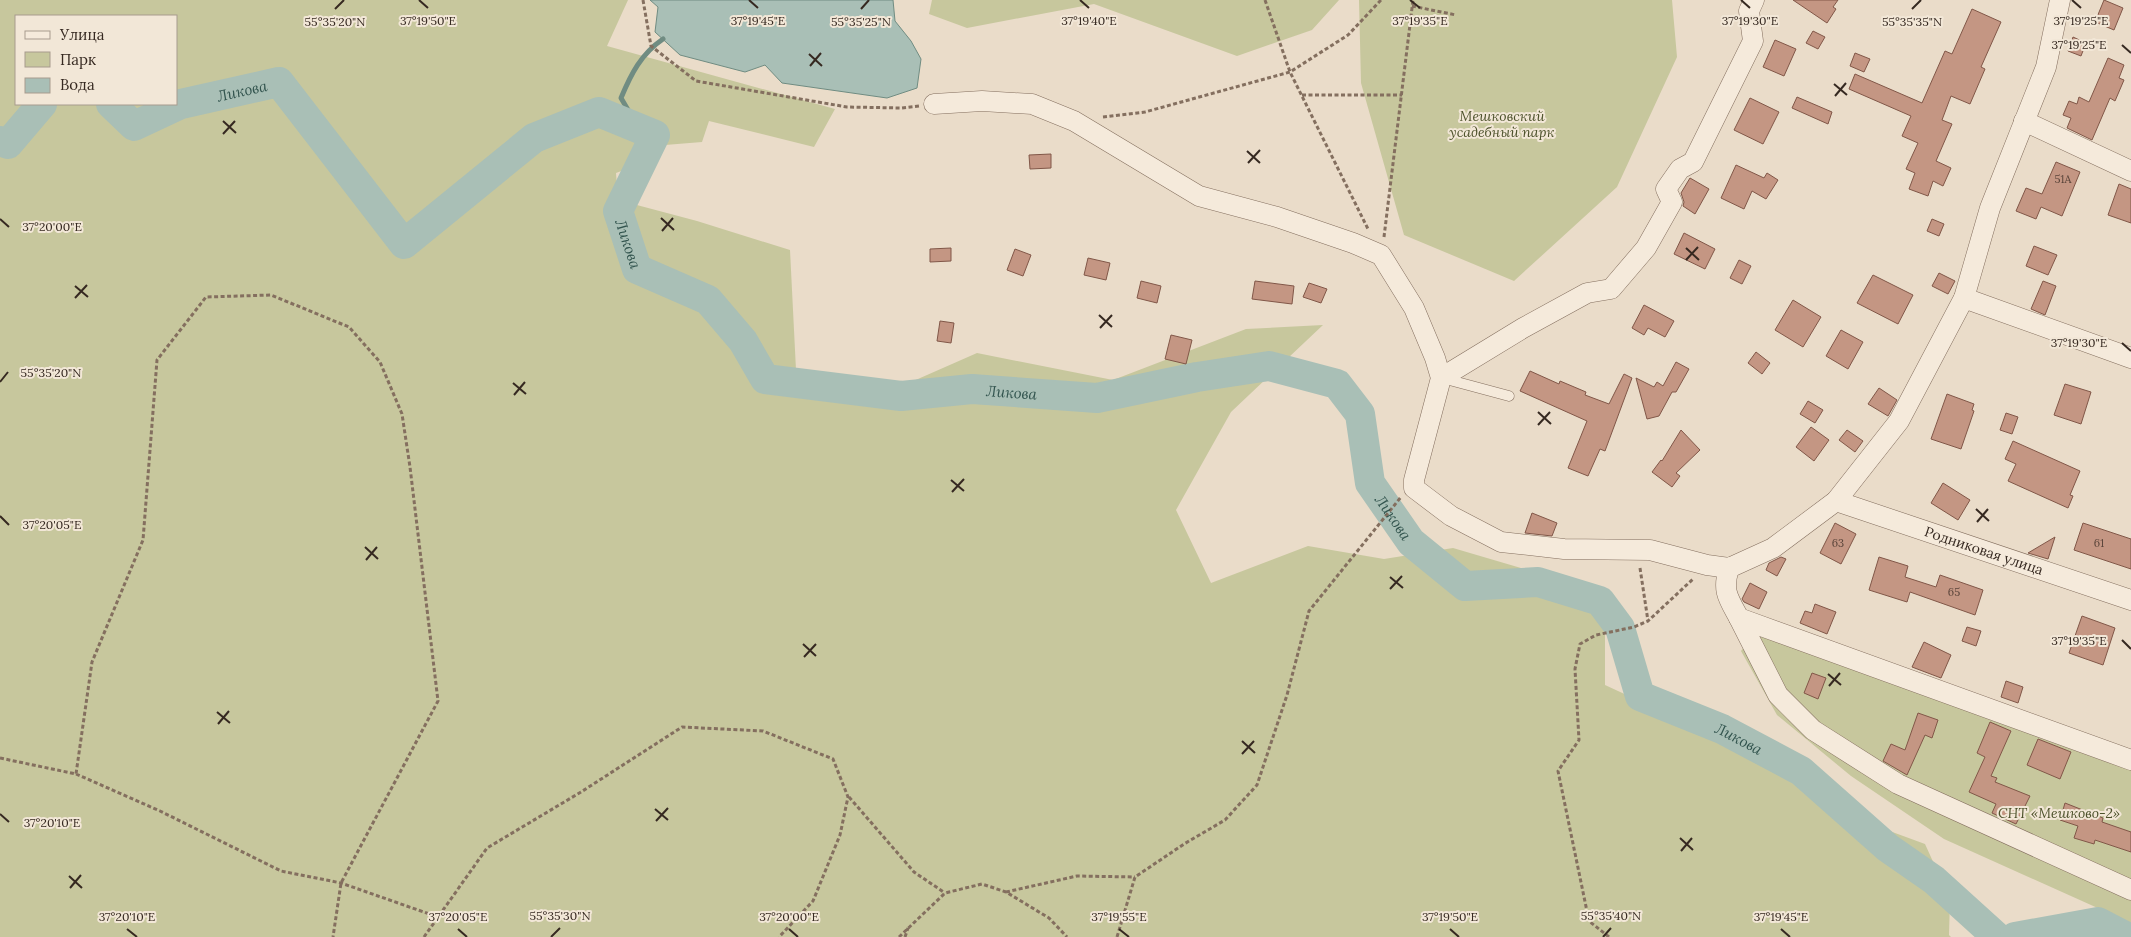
<svg xmlns="http://www.w3.org/2000/svg" width="2131" height="937" viewBox="0 0 2131 937" font-family="Lora,serif">
<rect width="100%" height="100%" fill="#eadcc9"/>
<path fill="#c7c79d" fill-rule="evenodd" d="M0 0H628L607 46 835 109 814 147 709 121 702 142 665 145 654 159 616 173 618 200 697 221 790 250 797 390 877 397 977 353 1113 380 1246 329 1323 325 1231 412 1176 510 1211 583 1308 546 1384 559 1453 548 1605 593V685L1670 715 1751 747 1846 815 1925 844 1950 899 1949 935 1951 937H0ZM16 16H176V104H16Z
M932 0H1339L1312 30 1237 56 1094 4 967 28 929 14Z
M1359 0H1672L1677 57 1617 187 1514 281 1404 235 1361 83Z
M1759 627 2131 764V923L1944 839 1851 776 1777 715 1741 651Z
M2110 919 2123 937H2018L2026 926Z"/>
<path fill="#a9bfb6" stroke="#708c82" d="M650 0H893L895 21 911 41 921 59 917 88 887 98 782 83 765 65 745 72 680 55 655 32 658 7Z"/>
<g fill="none" stroke-linecap="round" stroke-linejoin="round">
<path stroke="#708c82" stroke-width="5" d="M638 127 621 98C631 74 641 54 663 39"/>
<g stroke="#a9bfb6" stroke-width="30">
<path id="s1" d="M111 104 134 126 181 104 279 82 404 244 534 138 599 112 655 135 618 211 637 269 708 300 743 341 765 379 901 396 972 389 1097 398 1197 377 1269 366 1337 384 1360 414 1370 483 1411 542 1465 586 1538 582 1600 601 1620 628 1640 696 1722 729 1801 771 1888 848 1934 880 1997 937"/>
<path d="M0 141 8 144 42 104"/>
<path d="M2015 937 2098 922 2127 937"/>
</g>
</g>
<path fill="#c49683" stroke="#815748" d="M1793 0H1838L1833 7 1836 9 1827 23Z
M2104 0 2123 8 2114 30 2095 22Z
M1972 9 2001 22 1981 67 1985 69 1970 104 1951 96 1942 120 1952 124 1936 161 1951 168 1943 186 1933 181 1928 196 1909 189 1915 173 1906 169 1918 143 1902 136 1911 116 1849 89 1855 74 1922 103 1945 51 1952 54Z
M1813 31 1825 37 1818 49 1806 43Z
M2073 37 2086 43 2081 56 2068 51Z
M1775 40 1796 49 1784 76 1763 67Z
M1855 53 1870 59 1864 72 1850 66Z
M2108 58 2124 65 2119 78 2124 80 2115 101 2110 98 2092 140 2067 128 2071 118 2063 115 2069 101 2077 104 2079 97 2089 102Z
M1797 97 1832 112 1828 124 1792 108Z
M1750 98 1779 112 1763 144 1734 130Z
M1051 154V168L1030 169 1029 155Z
M2056 162 2080 172 2062 216 2041 207 2036 219 2016 211 2026 188 2042 194Z
M1736 165 1764 178 1767 173 1778 180 1766 199 1752 191 1744 209 1721 198Z
M1690 178 1709 189 1695 214 1683 206 1684 202 1681 193Z
M2119 184 2131 189V223L2108 215Z
M1932 219 1944 224 1939 236 1927 231Z
M1684 233 1715 249 1705 269 1674 254Z
M2034 246 2057 255 2048 275 2026 266Z
M951 248V261L930 262V249Z
M1015 249 1031 255 1023 276 1007 270Z
M1088 258 1110 263 1106 280 1084 275Z
M1739 260 1751 266 1742 284 1730 278Z
M1939 273 1955 281 1948 294 1932 286Z
M1873 275 1913 295 1898 324 1857 303Z
M1141 281 1161 286 1157 303 1137 298Z
M1255 281 1294 286 1292 304 1252 299Z
M2043 281 2056 286 2045 315 2031 309Z
M1309 283 1327 289 1321 303 1303 297Z
M1793 300 1821 317 1803 347 1775 330Z
M1644 305 1674 321 1665 337 1648 328 1644 335 1632 328Z
M940 321 954 323 951 343 937 341Z
M1841 330 1863 342 1848 369 1826 356Z
M1171 335 1192 340 1186 364 1165 359Z
M1756 352 1770 363 1762 374 1748 363Z
M1676 362 1689 369 1676 392H1672L1659 416 1647 419 1636 378 1654 387 1657 382 1663 386Z
M1530 371 1559 384 1560 381 1586 392 1585 395 1609 404 1624 374 1632 378 1605 451 1600 449 1588 476 1568 468 1587 421 1520 391Z
M2065 384 2091 392 2081 424 2054 415Z
M1879 388 1897 400 1888 416 1868 404Z
M1947 394 1974 404 1972 410 1974 411 1961 449 1931 439Z
M1808 401 1823 410 1815 423 1800 414Z
M2006 413 2018 417 2012 434 2000 430Z
M1811 427 1829 440 1814 461 1796 447Z
M1681 430 1700 450 1676 473 1680 476 1672 487 1652 472 1661 460 1662 461Z
M1847 430 1863 441 1855 452 1839 440Z
M2013 441 2080 471 2070 495 2073 496 2068 508 2008 481 2016 464 2005 459Z
M1943 483 1970 500 1958 520 1931 503Z
M1532 513 1557 523 1552 536 1525 533Z
M1835 523 1856 534 1841 564 1820 553Z
M2083 523 2131 539V569L2074 550Z
M2055 537 2048 559 2028 553Z
M1781 557 1786 559 1777 576 1766 570 1769 563Z
M1879 557 1908 566 1905 577 1936 587 1940 575 1983 590 1975 615 1910 592 1907 602 1869 590Z
M1750 583 1767 592 1759 609 1744 602 1742 599Z
M1815 604 1836 612 1827 634 1800 623 1805 611 1812 613Z
M2082 616 2115 628 2103 665 2069 653Z
M1967 627 1981 631 1976 646 1962 641Z
M1924 642 1951 655 1941 678 1912 667Z
M1812 673 1826 678 1818 699 1804 693Z
M2006 681 2023 687 2018 703 2001 697Z
M1918 713 1938 720 1932 738 1925 735 1907 775 1883 761 1891 744 1905 750Z
M1990 722 2011 731 1991 776 1997 778 1995 782 2030 796 2016 824 1992 813 1996 804 1969 792 1985 757 1977 753Z
M2038 739 2071 752 2060 779 2027 765Z
M2065 803 2103 818 2102 822 2131 832V852L2095 840 2094 844 2074 838 2078 826 2060 820Z"/>
<g fill="none" stroke-linecap="round" stroke-linejoin="round">
<g stroke="#846f5f" stroke-width="11">
<path id="service" d="M1442 378 1509 396"/>
</g>
<g stroke="#846f5f" stroke-width="21">
<g id="minor">
<path d="M934 104 982 101 1032 104 1074 121 1199 196 1277 217 1353 243 1381 255 1414 308 1435 358 1441 378 1414 480V488L1451 516 1501 542 1564 549 1650 550 1707 565 1729 568 1773 548 1836 501 1899 421 1964 298 1990 208 2046 67 2060 0"/>
<path d="M2024 121 2131 171"/>
<path d="M1964 298 2131 358"/>
<path d="M1441 378 1523 328 1587 293 1611 289 1646 248 1672 202 1666 189 1680 169 1693 162 1753 41 1749 11 1754 0"/>
<path id="s2" d="M1836 501 2131 600"/>
<path d="M1729 568C1722 591 1728 598 1739 618L2131 760"/>
<path d="M1739 618 1778 695 1813 730 1898 784 2131 890"/>
</g>
</g>
<path stroke="#846f5f" stroke-width="3" stroke-dasharray="4 2.5" stroke-linecap="butt" d="M643 0 651 46 696 81 847 107 902 108 919 106
M1265 0 1290 72 1368 229
M1412 6 1456 15
M1302 95H1402
M1103 117 1145 112 1290 72 1348 35 1381 0
M1384 237 1413 0
M1640 568 1648 621
M0 758 76 774 92 662 143 540 157 360 206 297 271 295 349 327 380 362 402 414 410 467 438 701 341 883 333 937
M76 774 160 811 281 871 341 883 438 917
M849 797 914 872 945 893
M1006 892 1077 876 1135 877
M424 937 487 848 581 792 682 727 763 731 833 759 848 797 840 835 813 901 779 937
M899 937 945 893 982 884 1006 892 1049 918 1067 937
M905 937 908 928
M1117 937 1135 877 1184 844 1225 820 1257 785 1287 695 1309 611 1401 497
M1609 937 1589 921 1558 771 1579 740 1575 669 1580 644 1596 635 1634 627 1648 621 1693 579"/>
<use href="#service" stroke="#f5eadb" stroke-width="10"/>
<use href="#minor" stroke="#f5eadb" stroke-width="20"/>
</g>
<path fill="none" stroke="#362921" stroke-width="2" d="M419 0 428 8M749 0 758 8M1080 0 1089 8M1410 0 1420 8M1741 0 1750 8M2072 0 2081 8M335 9 344 0M861 9 869 0M1912 9 1921 0M2122 45 2131 53M809 54 822 66M810 66 821 53M1834 84 1847 95M1835 96 1846 83M223 121 236 133M223 134 235 121M1247 151 1260 163M1248 163 1260 150M661 218 674 230M0 219 9 227M662 231 673 218M1686 248 1699 260M1686 260 1698 247M75 286 88 297M75 298 87 285M1099 315 1112 327M1100 328 1112 315M2122 343 2131 351M0 382 8 372M513 383 526 394M514 395 525 382M1538 412 1551 424M1538 425 1550 412M951 480 964 491M952 492 964 479M1976 509 1989 521M0 516 9 525M1977 522 1988 509M365 547 378 559M366 560 377 547M1390 577 1403 588M1390 589 1402 576M2122 640 2131 649M803 644 816 656M804 657 816 644M1828 674 1841 685M1829 686 1840 673M217 712 230 723M218 724 229 711M1242 741 1255 753M1242 754 1254 741M655 809 668 820M0 814 9 822M656 821 668 808M1680 838 1693 850M1681 851 1692 838M69 876 82 888M70 888 81 875M127 929 137 937M458 929 467 937M789 929 798 937M1119 929 1129 937M1450 929 1459 937M1781 929 1790 937M551 937 560 928M1603 937 1611 928"/>
<g text-anchor="middle" dominant-baseline="central" stroke-width="4" stroke-linejoin="round" paint-order="stroke">
<g font-size="11" fill="#5a443a">
<text x="2063" y="179">51А</text>
<text x="1838" y="543">63</text>
<text x="2099" y="543">61</text>
<text x="1954" y="592">65</text>
</g>
<g font-size="14" font-style="italic" fill="#4c512a" stroke="#f2e7d7">
<text x="1502" y="116">Мешковский<tspan x="1502" dy="16">усадебный парк</tspan></text>
<text x="2059" y="813">СНТ «Мешково-2»</text>
</g>
<g font-size="14" fill="#362921" stroke="#f2e7d7">
<text stroke="none"><textPath href="#s2" startOffset="156">Родниковая улица</textPath></text>
</g>
<g font-size="15" font-style="italic" fill="#32544e" stroke="#f2e7d7">
<text stroke="none"><textPath href="#s1" startOffset="146">Ликова</textPath></text>
<text stroke="none"><textPath href="#s1" startOffset="806">Ликова</textPath></text>
<text stroke="none"><textPath href="#s1" startOffset="1256">Ликова</textPath></text>
<text stroke="none"><textPath href="#s1" startOffset="1736">Ликова</textPath></text>
<text stroke="none"><textPath href="#s1" startOffset="2186">Ликова</textPath></text>
</g>
</g>
<g font-size="12" text-anchor="middle" fill="#362921" stroke="#f2e7d7" stroke-width="4" stroke-linejoin="round" paint-order="stroke">
<text x="2081" y="25">37°19'25"E</text>
<text x="428" y="25">37°19'50"E</text>
<text x="1420" y="25">37°19'35"E</text>
<text x="758" y="25">37°19'45"E</text>
<text x="1089" y="25">37°19'40"E</text>
<text x="1750" y="25">37°19'30"E</text>
<text x="861" y="26">55°35'25"N</text>
<text x="335" y="26">55°35'20"N</text>
<text x="1912" y="26">55°35'35"N</text>
<text x="2079" y="49">37°19'25"E</text>
<text x="52" y="231">37°20'00"E</text>
<text x="2079" y="347">37°19'30"E</text>
<text x="51" y="377">55°35'20"N</text>
<text x="52" y="529">37°20'05"E</text>
<text x="2079" y="645">37°19'35"E</text>
<text x="52" y="827">37°20'10"E</text>
<text x="560" y="920">55°35'30"N</text>
<text x="1611" y="920">55°35'40"N</text>
<text x="127" y="921">37°20'10"E</text>
<text x="458" y="921">37°20'05"E</text>
<text x="789" y="921">37°20'00"E</text>
<text x="1119" y="921">37°19'55"E</text>
<text x="1450" y="921">37°19'50"E</text>
<text x="1781" y="921">37°19'45"E</text>
</g>
<rect x="15" y="15" width="162" height="90" fill="#f2e7d7" stroke="#a79b8e"/>
<rect x="25" y="31" width="25" height="8" fill="#f5eadb" stroke="#a79b8e"/>
<text x="60" y="40" font-size="15" fill="#362921">Улица</text>
<rect x="25" y="52" width="25" height="15" fill="#c7c79d" stroke="#a79b8e"/>
<text x="60" y="65" font-size="15" fill="#362921">Парк</text>
<rect x="25" y="78" width="25" height="15" fill="#a9bfb6" stroke="#a79b8e"/>
<text x="60" y="90" font-size="15" fill="#362921">Вода</text>
</svg>
